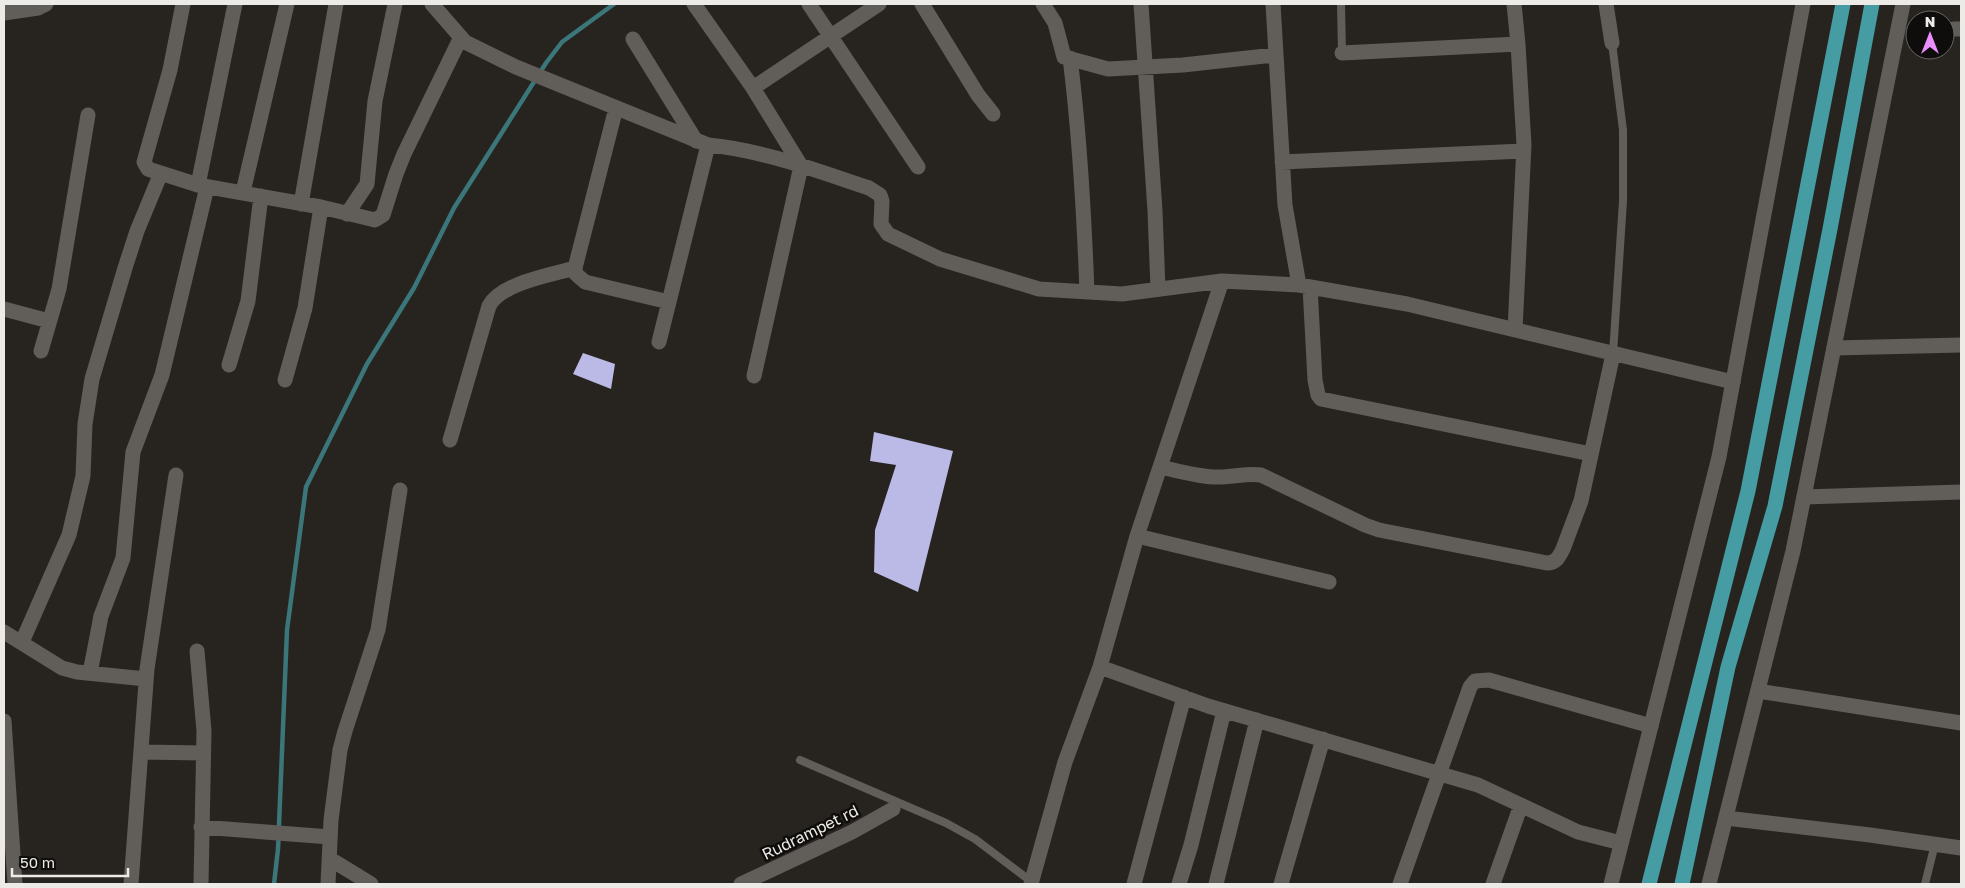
<svg xmlns="http://www.w3.org/2000/svg" width="1965" height="888" viewBox="0 0 1965 888" font-family="'Golos Text',sans-serif">
<rect width="100%" height="100%" fill="#272420"/>
<g fill="none" stroke-linecap="round" stroke-linejoin="round">
<path stroke="#3a767a" stroke-width="4.5" d="M274 884 278 849 287 630 306 487 367 364 414 288 454 208 546 63 562 42 614 4"/>
</g>
<path fill="#bbb9e6" d="M583 353 615 364 611 389 573 374Z
M874 432 953 451 918 592 874 572 875 530 896 465 870 461Z"/>
<g fill="none" stroke-linecap="round" stroke-linejoin="round">
<path stroke="#615d59" stroke-width="8" d="M1341 4 1342 53
M1612 43 1623 130V201L1613 354
M800 760 946 823 975 839 1032 882
M1925 884 1935 844"/>
<path stroke="#615d59" stroke-width="15" d="M183 4 170 70 144 162 148 169 198 185
M235 4 198 185 321 207 375 220 383 215 396 174 404 154 461 37
M432 4 465 42 516 67 708 145C763 150 817 171 869 188L880 195 882 201 881 224 888 234 940 259 1039 289 1122 294 1222 281 1299 285 1407 304 1733 382
M694 4 753 88 801 166 754 376
M809 4 918 167
M922 4 978 95 993 114
M1043 4 1055 23 1064 57 1108 69 1183 65 1275 55
M1141 4 1155 211 1158 289
M1273 4 1285 205 1299 285
M1514 4 1518 44 1524 145 1515 330
M1606 4 1612 43
M4 13 38 8 46 4
M1954 29H1961
M633 39 696 141
M1342 53 1518 44
M1070 58C1080 136 1084 213 1087 292
M753 88 879 4
M616 108 575 268 576 274 585 282 669 302
M1282 162 1523 151
M243 192 287 4
M301 204 336 4
M347 214 367 184 375 101 395 4
M1310 287 1315 380 1318 395 1321 399 1591 454
M4 309 49 321
M659 342 708 145
M1834 348 1961 345
M41 351 59 289 88 115
M229 365 248 301 261 196
M285 380 305 308 321 207
M450 440 489 306C501 283 551 275 575 268
M1161 467C1178 471 1196 476 1214 477 1230 478 1245 473 1261 475L1365 525 1379 530 1547 563C1556 563 1559 557 1563 549L1581 501 1613 354
M1804 497 1961 492
M1137 536 1329 582
M4 632 62 668 77 672 146 679
M22 642 69 535 83 476 85 424 92 379 125 268 137 231 161 173
M197 651 204 731 201 884
M1100 667 1137 536 1222 281
M90 673 101 616 123 558 133 452 162 375 207 187
M1758 691 1961 723
M4 721 15 884
M141 752 203 753
M1726 818 1870 835 1961 848
M201 827 330 837
M335 862 371 884
M131 884 147 669 176 475
M328 884 331 820 340 750 345 731 378 630 400 490
M741 884 852 832 893 809
M1031 884 1065 762 1100 667 1208 706 1478 785 1578 832 1621 843
M1134 884 1184 697
M1179 884 1191 845 1224 711
M1216 884 1257 720
M1281 884 1323 739
M1400 884 1470 687 1475 681 1489 680 1651 726
M1493 884 1521 805"/>
<path stroke="#615d59" stroke-width="15" d="M1611 884 1719 457 1803 4
M1709 884 1793 551 1903 4"/>
<path stroke="#459ca2" stroke-width="15" d="M1649 884 1748 491 1843 4
M1682 884 1728 667 1775 506 1830 229 1872 4"/>
</g>
<g text-anchor="middle" dominant-baseline="central" stroke-width="5" stroke-linejoin="round" paint-order="stroke">
<g font-size="16" fill="#edebe8" stroke="#0f0d0b">
<text transform="translate(810 832) rotate(-26)">Rudrampet rd</text>
</g>
</g>
<rect width="1965" height="888" fill="none" stroke="#edebe8" stroke-width="10"/>
<g transform="translate(1930 35)"><circle r="24" fill="#0f0d0b" stroke="#686663"/>
<path d="M0-4L9 19L0 12L-9 19Z" fill="#ea8dfd"/>
<text y="-8" font-size="14" font-weight="bold" text-anchor="middle" fill="#edebe8">N</text>
</g>
<path d="M12 868v8h116v-8" fill="none" stroke="#edebe8" stroke-width="2.5"/>
<text x="20" y="868" font-size="15" fill="#edebe8" stroke="#0f0d0b" stroke-width="4" paint-order="stroke">50 m</text>
</svg>
